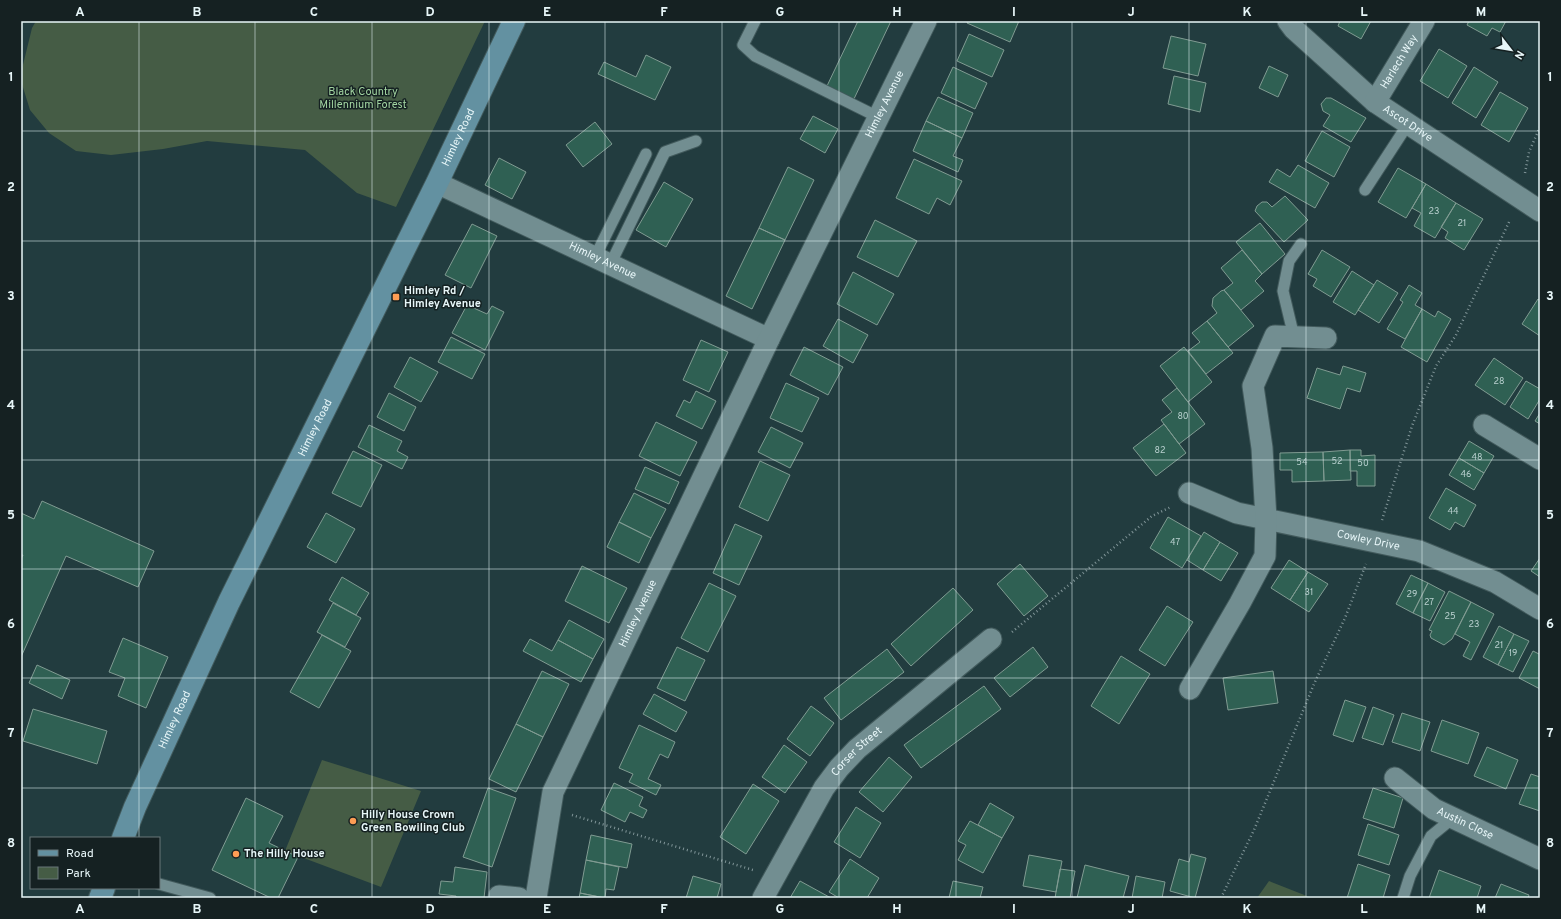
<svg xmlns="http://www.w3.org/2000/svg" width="1561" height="919" viewBox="0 0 1561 919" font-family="Overpass,sans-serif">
<rect width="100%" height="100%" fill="#223c3f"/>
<path fill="#455c45" d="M36 21H485L396 207 357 193 305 150 207 141 163 149 111 155 76 151 49 133 30 110 21 81V73L32 28Z
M322 760 421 791 381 887 285 851Z
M1269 881 1312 898H1257Z"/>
<path fill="#2f6053" stroke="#809b92" d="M858 21H891L853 101 826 88Z
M968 21H1019L1010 42 967 23Z
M1340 21H1371L1361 39 1338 26Z
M1469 21H1506L1500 32 1492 28 1487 36 1467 25Z
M969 34 1004 50 992 77 957 61Z
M1171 36 1206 44 1198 76 1163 68Z
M1439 49 1467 66 1448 98 1420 81Z
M646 55 671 67 655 100 598 74 604 62 636 77Z
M1269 66 1288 75 1278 97 1259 88Z
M953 67 987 83 975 109 941 93Z
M1474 67 1498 82 1476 118 1452 103Z
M1174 76 1206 83 1200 112 1168 104Z
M1500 92 1528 108 1509 142 1481 125Z
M938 97 973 113 962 138 926 121Z
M1326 98H1331L1366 118 1351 142 1323 126 1330 115 1323 111 1321 104Z
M813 116 838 129 825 153 800 139Z
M926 121 962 138 953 156 963 160 958 172 913 151Z
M595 122 612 144 583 167 566 145Z
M1322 131 1350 147 1334 177 1305 161Z
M499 158 526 172 512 199 485 185Z
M914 159 962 181 950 205 937 198 929 214 896 198Z
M1298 165 1329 183 1315 208 1269 182 1277 169 1290 177Z
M788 167 814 180 785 240 759 228Z
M1398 168 1426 184 1406 218 1378 202Z
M664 182 693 199 666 247 636 230Z
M1426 184 1456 203 1435 238 1414 226 1421 213 1412 208Z
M1285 196 1308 220 1284 242 1255 211 1257 206 1262 202H1267L1272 207Z
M1456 203 1483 219 1464 250 1445 238 1448 232 1441 227Z
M875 220 917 241 898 277 857 257Z
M1260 223 1285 254 1262 274 1236 242Z
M472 224 497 236 471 288 445 275Z
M759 228 785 240 752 309 726 296Z
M1242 250 1262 274 1255 281 1264 291 1241 310 1224 290 1233 283 1221 268Z
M1322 250 1350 267 1331 297 1313 286 1317 279 1308 274Z
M1352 271 1374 285 1355 315 1333 302Z
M853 272 894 294 877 325 837 304Z
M1377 280 1398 293 1379 323 1358 310Z
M1409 285 1422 293 1415 305 1422 309 1405 339 1387 329 1403 302 1400 300Z
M1224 290 1254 326 1228 347 1207 321 1217 313 1212 306 1213 298 1221 291Z
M1538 299 1540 301V336L1522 324Z
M467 305 487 314 492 306 504 312 485 350 452 333Z
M1422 309 1435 317 1438 311 1451 319 1427 362 1401 347Z
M838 319 868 335 853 363 823 346Z
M1207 321 1233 353 1206 374 1188 351 1200 342 1192 333Z
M451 337 485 354 472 379 438 362Z
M701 340 728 352 709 392 683 380Z
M804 347 843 367 828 395 790 375Z
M1184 347 1212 382 1188 402 1160 366Z
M410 357 438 372 421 402 394 387Z
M1494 358 1523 378 1505 405 1475 385Z
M1343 366 1366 373 1360 392 1347 388 1340 409 1307 398 1317 368 1340 375Z
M1526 381 1540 389V399L1528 419 1510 407Z
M786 383 819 398 802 432 770 418Z
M1177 388 1205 424 1179 444 1161 420 1172 412 1162 400Z
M696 391 716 401 702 429 676 416 684 400 690 403Z
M389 393 416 407 404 431 377 417Z
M1540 413V424L1535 421Z
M656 422 697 442 680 476 639 456Z
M1164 424 1186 453 1156 476 1133 448Z
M369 425 402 441 397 451 408 457 402 469 358 447Z
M771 427 803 443 790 468 758 452Z
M1469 441 1494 456 1484 473 1459 458Z
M1350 450 1351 480 1324 481 1323 452Z
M1350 450H1361V456L1375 455V486H1357V471H1350Z
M353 451 382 465 361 507 332 493Z
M1323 452 1324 481 1292 482V470H1280V453Z
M1459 458 1484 473 1474 490 1449 475Z
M760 461 790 475 768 521 739 507Z
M645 467 679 482 669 504 635 489Z
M1446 488 1476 505 1464 527 1455 522 1450 530 1429 518Z
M634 493 666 509 651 538 619 522Z
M42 501 154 551 138 587 66 556 21 657V559L23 555H21V513L34 519Z
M326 513 355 529 336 563 307 547Z
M1168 517 1201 536 1182 568 1150 548Z
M619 522 651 538 639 563 607 547Z
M735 524 762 536 739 585 713 573Z
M1204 532 1220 542 1203 570 1187 560Z
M1220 542 1238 553 1221 581 1203 570Z
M1540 558V577L1531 571Z
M1289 560 1308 572 1290 600 1271 588Z
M1020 564 1048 596 1024 616 997 584Z
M582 566 627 588 609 623 565 601Z
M1308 572 1328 584 1309 612 1290 600Z
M1411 575 1428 583 1413 613 1396 604Z
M342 577 369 593 356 615 329 600Z
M709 583 736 596 708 652 681 638Z
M1428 583 1445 592 1430 621 1413 613Z
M953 588 973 610 911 666 891 644Z
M1449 591 1471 602 1452 639 1444 645 1431 638 1430 635 1432 631 1429 630Z
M1471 602 1494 614 1471 660 1463 656 1470 642 1455 634Z
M333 603 361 618 345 647 317 632Z
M1167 606 1193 622 1165 666 1139 650Z
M569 620 604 639 593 659 558 640Z
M1499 626 1514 634 1498 665 1483 657Z
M1514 634 1529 641 1513 672 1498 665Z
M322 635 351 651 319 708 290 692Z
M123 638 168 657 146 708 118 696 125 678 109 672Z
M530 639 552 651 558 640 593 659 581 682 523 651Z
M677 647 705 660 685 701 657 688Z
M1033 647 1048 667 1010 697 994 678Z
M887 649 904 672 841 720 824 698Z
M1533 651 1539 654 1540 651V689L1519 678Z
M1121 656 1150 674 1119 724 1091 706Z
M37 665 70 680 62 699 29 683Z
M542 671 569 684 543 737 516 724Z
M1273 671 1278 703 1228 710 1223 678Z
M984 686 1001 709 921 768 904 745Z
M654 694 687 712 676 732 643 714Z
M1345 700 1366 707 1353 742 1333 735Z
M811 706 834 723 810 756 787 739Z
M1373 707 1394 715 1383 745 1362 738Z
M33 709 107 731 97 764 23 741Z
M1402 713 1430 722 1420 751 1392 742Z
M1442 720 1479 733 1468 764 1431 751Z
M516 724 543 737 516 792 489 779Z
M639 725 675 742 668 758 660 754 648 779 661 785 656 795 629 782 633 774 619 768Z
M784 745 807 762 785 793 762 777Z
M1487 747 1518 760 1506 789 1474 776Z
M889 757 912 777 883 812 859 792Z
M1531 774 1540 777V811L1519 804Z
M614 783 643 797 639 806 647 810 643 818 630 812 625 822 601 810Z
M753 784 779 801 746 854 720 837Z
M488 788 516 798 492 867 463 857Z
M1373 788 1403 798 1394 828 1363 818Z
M246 798 283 816 269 843 298 857 278 898H271L212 870Z
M990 803 1014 817 1002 838 978 825Z
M856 807 881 823 860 858 834 842Z
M970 821 1002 838 983 873 958 860 966 845 958 841Z
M1368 824 1399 835 1389 865 1358 855Z
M591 835 632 844 627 868 586 860Z
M1191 854 1206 858 1195 898 1170 891 1179 859 1189 862Z
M1029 855 1062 861 1056 892 1023 886Z
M850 859 879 878 867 898H839L829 892Z
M586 860 619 867 614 890 606 889 605 898 580 893Z
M1358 864 1390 875 1383 898H1347Z
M1085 865 1129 876 1123 898H1077Z
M455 867 487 872 484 898H456V896L439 894 441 881 453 882Z
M1060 869 1075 871 1070 898H1055Z
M1439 870 1481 886 1477 898H1429Z
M693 876 721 884 717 898H686Z
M1136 876 1165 882 1162 898H1132Z
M800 881 831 898H790Z
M953 881 983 887 980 898H949Z
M1501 884 1529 895 1528 898H1495Z
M580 893 604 898H579Z"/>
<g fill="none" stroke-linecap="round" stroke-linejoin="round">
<g stroke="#425a5c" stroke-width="13">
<path id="lane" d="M755 21 743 45 755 56 878 117
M1365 190 1408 124
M595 257 646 154
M610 265 665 152 696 141
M1294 337 1283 291 1289 261 1301 244
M159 884 210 898
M1403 898 1410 876 1431 836 1453 818"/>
</g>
<g stroke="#425a5c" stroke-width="23">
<g id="street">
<path id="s1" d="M1288 21 1294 29 1375 102 1540 211"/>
<path id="s2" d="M1375 102 1424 21"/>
<path id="s3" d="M437 183 769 339"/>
<path d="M1484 425 1540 459"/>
<path id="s4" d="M1189 493 1237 513 1419 551 1495 582 1540 609"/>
<path d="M1190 689 1240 603 1265 556 1266 519 1262 448 1253 386 1275 336 1326 338"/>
<path id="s5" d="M1395 778 1434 809 1540 859"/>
<path d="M499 896 519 898"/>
<path id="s6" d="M536 898 553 792 769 339 926 21"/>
<path id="s7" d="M763 898 824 788 839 768 857 749 991 639"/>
</g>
</g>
<g stroke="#425a5c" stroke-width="24">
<g id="secondary">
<path id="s8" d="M123 838 135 807 229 602 437 183 514 21"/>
<path d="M100 898 104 888"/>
</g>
</g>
<path stroke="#809598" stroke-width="2.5" stroke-dasharray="1 3" stroke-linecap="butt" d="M1525 173 1529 152 1540 127
M1382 520 1412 426 1436 366 1456 335 1510 220
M1012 632 1152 516 1171 507
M572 815 753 870
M1221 898 1254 830 1314 684 1345 618 1366 564"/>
<use href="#lane" stroke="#728e91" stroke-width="11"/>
<use href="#street" stroke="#728e91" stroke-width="21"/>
<use href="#secondary" stroke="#6391a1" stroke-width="22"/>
</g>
<path fill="none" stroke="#e7f6f8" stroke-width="1" stroke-opacity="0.55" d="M139 21V838M255 21V898M372 21V898M489 21V898M605 21V898M722 21V898M839 21V898M956 21V898M1072 21V898M1189 21V898M1306 21V898M1422 21V898M21 131H1540M21 241H1540M21 350H1540M21 460H1540M21 569H1540M21 678H1540M21 788H1540M139 888V898"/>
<g fill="#fd9d54" stroke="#152122" stroke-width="1.5">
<rect x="392" y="293" width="8" height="8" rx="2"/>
<circle cx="353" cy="821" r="4"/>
<circle cx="236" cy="854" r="4"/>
</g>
<g text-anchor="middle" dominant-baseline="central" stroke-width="3" stroke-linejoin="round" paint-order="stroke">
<g font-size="9" fill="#b9d0cf">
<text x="1434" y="211">23</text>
<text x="1462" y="223">21</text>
<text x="1499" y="381">28</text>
<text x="1183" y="416">80</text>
<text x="1160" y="450">82</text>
<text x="1477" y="457">48</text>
<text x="1337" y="461">52</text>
<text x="1302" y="462">54</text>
<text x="1363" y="463">50</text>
<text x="1466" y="474">46</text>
<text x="1453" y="511">44</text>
<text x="1175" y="542">47</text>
<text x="1309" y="592">31</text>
<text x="1412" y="594">29</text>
<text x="1429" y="602">27</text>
<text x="1450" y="616">25</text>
<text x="1474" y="624">23</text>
<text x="1499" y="645">21</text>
<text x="1513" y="653">19</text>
</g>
<g font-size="11" fill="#e7f6f8" stroke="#152122">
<text stroke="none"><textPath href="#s2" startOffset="47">Harlech Way</textPath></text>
<text stroke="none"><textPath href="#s6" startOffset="871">Himley Avenue</textPath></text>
<text stroke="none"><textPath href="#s1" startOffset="158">Ascot Drive</textPath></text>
<text stroke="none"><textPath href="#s8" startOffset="777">Himley Road</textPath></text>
<text stroke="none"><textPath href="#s3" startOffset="183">Himley Avenue</textPath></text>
<text stroke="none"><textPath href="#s8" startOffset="453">Himley Road</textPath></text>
<text stroke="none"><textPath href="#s4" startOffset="186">Cowley Drive</textPath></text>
<text stroke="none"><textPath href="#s6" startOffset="305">Himley Avenue</textPath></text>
<text stroke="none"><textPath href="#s8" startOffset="129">Himley Road</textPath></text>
<text stroke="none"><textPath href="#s7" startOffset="175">Corser Street</textPath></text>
<text stroke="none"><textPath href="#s5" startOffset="84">Austin Close</textPath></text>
</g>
<g font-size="11" fill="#a2d4a1" stroke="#152122">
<text x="363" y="92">Black Country<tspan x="363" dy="13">Millennium Forest</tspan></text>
</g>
<g font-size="11" font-weight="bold" fill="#e7f6f8" stroke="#152122" text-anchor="start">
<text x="404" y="291">Himley Rd /<tspan x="404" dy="13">Himley Avenue</tspan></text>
<text x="361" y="815">Hilly House Crown<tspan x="361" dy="13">Green Bowiling Club</tspan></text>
<text x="244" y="854">The Hilly House</text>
</g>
</g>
<rect width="1561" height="919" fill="none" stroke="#152122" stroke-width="44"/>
<rect x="30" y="837" width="130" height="52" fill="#152122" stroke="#697678"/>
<rect x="38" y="850" width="20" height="6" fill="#6391a1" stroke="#697678"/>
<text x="66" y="857" font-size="12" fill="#e7f6f8">Road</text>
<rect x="38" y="867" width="20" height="12" fill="#455c45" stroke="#697678"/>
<text x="66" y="877" font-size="12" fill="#e7f6f8">Park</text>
<g transform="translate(1511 50) rotate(121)" stroke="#152122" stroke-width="3" paint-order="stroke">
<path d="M0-3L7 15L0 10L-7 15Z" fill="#e7f6f8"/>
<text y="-6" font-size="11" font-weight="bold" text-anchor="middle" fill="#e7f6f8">N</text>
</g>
<rect x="22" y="22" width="1517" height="875" fill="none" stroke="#e7f6f8" stroke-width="1.5"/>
<g font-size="13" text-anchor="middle" font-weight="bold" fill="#e7f6f8">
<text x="80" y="16">A</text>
<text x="197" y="16">B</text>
<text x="314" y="16">C</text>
<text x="430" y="16">D</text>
<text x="547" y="16">E</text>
<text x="664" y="16">F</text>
<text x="780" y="16">G</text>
<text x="897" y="16">H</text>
<text x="1014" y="16">I</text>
<text x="1131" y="16">J</text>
<text x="1247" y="16">K</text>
<text x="1364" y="16">L</text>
<text x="1481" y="16">M</text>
<text x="11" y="81">1</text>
<text x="1550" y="81">1</text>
<text x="11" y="191">2</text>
<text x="1550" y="191">2</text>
<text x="11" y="300">3</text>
<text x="1550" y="300">3</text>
<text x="11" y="409">4</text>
<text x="1550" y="409">4</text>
<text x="11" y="519">5</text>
<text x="1550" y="519">5</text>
<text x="11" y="628">6</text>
<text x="1550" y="628">6</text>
<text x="11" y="737">7</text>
<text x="1550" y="737">7</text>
<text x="11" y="847">8</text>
<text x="1550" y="847">8</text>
<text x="80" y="913">A</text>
<text x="197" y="913">B</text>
<text x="314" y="913">C</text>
<text x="430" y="913">D</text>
<text x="547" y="913">E</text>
<text x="664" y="913">F</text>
<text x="780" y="913">G</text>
<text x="897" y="913">H</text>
<text x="1014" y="913">I</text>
<text x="1131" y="913">J</text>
<text x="1247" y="913">K</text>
<text x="1364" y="913">L</text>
<text x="1481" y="913">M</text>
</g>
</svg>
